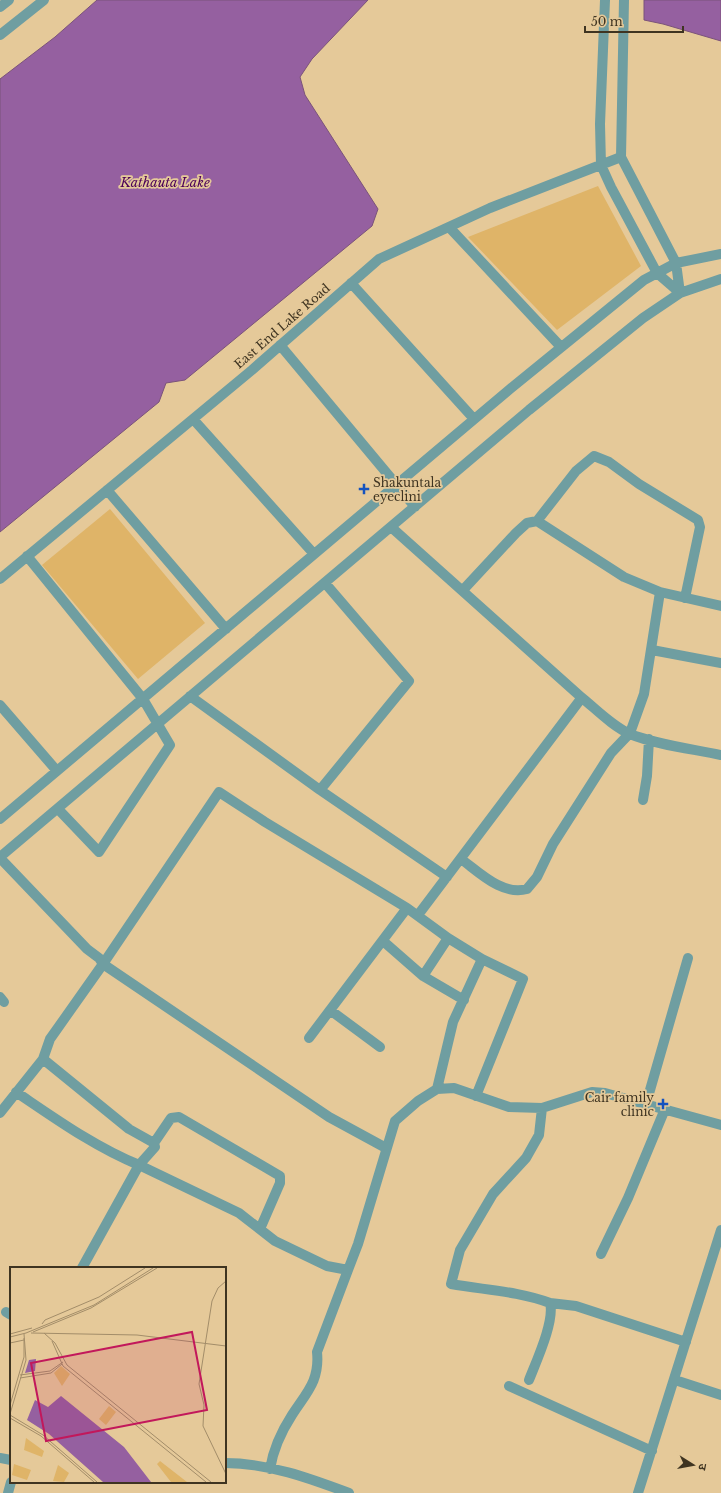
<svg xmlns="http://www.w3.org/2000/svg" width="721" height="1493" viewBox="0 0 721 1493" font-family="'Libre Baskerville','Noto Sans Devanagari',serif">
<rect width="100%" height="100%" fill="#e5c999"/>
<path fill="#dfb468" d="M598 186 641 266 557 330 468 237Z
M110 509 205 623 138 679 42 565Z"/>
<path fill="#9560a0" stroke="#7b537a" d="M97 0H368L312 59 300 77 305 95 378 209 372 226 185 380 166 383 159 402 0 532V79L55 37Z
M644 0H721V41L663 24 644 20Z"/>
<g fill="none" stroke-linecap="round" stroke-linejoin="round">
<path stroke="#6f9ea1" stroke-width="10" d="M605 0 600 124 601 165 611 187 657 273 680 293
M624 0 621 157 676 263 680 293
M0 7 9 0
M0 35 44 0
M449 227 561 347
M351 283 474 419
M280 345 415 507
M193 419 314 554
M107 490 226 629
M537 521 576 471 594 456 609 462 639 484 698 520 700 527 685 598
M391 527 581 697 580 700 418 915
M27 556 143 699 170 745 99 852 58 809
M0 579 252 370 379 259 490 208 621 157
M325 583 409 681 320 790 447 877
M463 590 516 533 527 523 537 521 624 577 660 592 721 606
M652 650 721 663
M190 696 320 790
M581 697C596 709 612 726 630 734 657 745 693 749 721 755
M0 705 57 771
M643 800 647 776 649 739
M0 819 510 389 644 280 676 263 721 254
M0 857 529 410 643 318 680 293 721 279
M0 858 87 949 99 958 103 964 50 1039 43 1059 129 1129 154 1143 155 1147 139 1165 239 1213 275 1241 327 1266 348 1270 317 1352C320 1381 306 1393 292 1415 281 1432 273 1450 270 1469
M461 859C479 872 502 896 527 889L537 877 553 844 611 753 630 733 644 694 660 592
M383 941 423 976 464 1000
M423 976 448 938
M0 997 4 1002
M330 1010 380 1047
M309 1038 407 908 448 938 482 959 523 979 476 1096
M437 1089 453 1022 482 959
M16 1092C56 1119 95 1147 139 1165L82 1268
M646 1104 688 958
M0 1113 43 1059
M154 1143 171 1118 179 1117 280 1176V1183L260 1229
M386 1148 329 1117 103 964 219 792 265 822 407 908
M601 1254 628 1198 665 1109
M348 1270 358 1244 395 1121 418 1101 437 1089 454 1088 509 1107 542 1108 592 1092 605 1093 721 1125
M550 1303 576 1306 686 1342
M6 1312 11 1315
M529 1380C536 1362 555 1321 550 1303 518 1291 484 1290 451 1284L460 1250 493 1194 526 1158 539 1135 542 1108
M675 1380 721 1395
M509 1386 652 1451
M0 1458 11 1460
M225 1463C268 1463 309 1478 349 1493
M8 1493 11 1482
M638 1493 721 1230"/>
</g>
<g fill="#1553bf" stroke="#e5c999" stroke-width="1.5">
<path d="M362 483h4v4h4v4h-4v4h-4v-4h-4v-4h4z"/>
<path d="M661 1098h4v4h4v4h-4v4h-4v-4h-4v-4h4z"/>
</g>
<g text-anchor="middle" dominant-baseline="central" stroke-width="3.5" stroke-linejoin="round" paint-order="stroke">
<g font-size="12" fill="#3f3421" stroke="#e5c999">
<text transform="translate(282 326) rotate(-41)">East End Lake Road</text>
</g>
<g font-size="12" fill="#3f3421" stroke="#e5c999" text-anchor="start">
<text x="373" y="482">Shakuntala<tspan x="373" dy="14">eyeclini</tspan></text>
<text x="654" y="1097" text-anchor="end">Cair family<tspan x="654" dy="14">clinic</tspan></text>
</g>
<g font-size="13" font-style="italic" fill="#4b0058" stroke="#e5c999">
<text x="165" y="182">Kathauta Lake</text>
</g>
</g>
<g transform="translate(10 1267)">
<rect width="216" height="216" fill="#e5c999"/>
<path d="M51 99 60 107 52 119 44 106ZM99 139 106 145 96 158 89 152ZM16 171 34 184 32 190 14 183ZM150 194 177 215H161L147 197ZM4 197 21 203 17 213 2 208ZM48 198 59 206 54 215 43 214Z" fill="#dfb468"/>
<path d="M26 92 25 104 15 106 19 93ZM51 129 114 180 141 215H93L39 167 17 153 25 133 38 140Z" fill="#9560a0"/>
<path fill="none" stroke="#a38d69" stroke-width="1" d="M216 14 208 21 202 34 189 117 194 138 193 159 216 207M32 57 35 53 89 30 135 1M23 65 81 41 147 1M21 66 127 68 216 79M34 66 45 76 57 98 201 215M0 67 22 61M0 70 16 66 84 38 143 1M42 74 53 99 196 215M0 76 14 73M10 108 40 104 53 95M10 111 41 106 52 97M0 138 14 90V71M0 147 16 93 14 67M0 148 33 168 87 215M0 151 31 169 84 215"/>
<path fill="#c2185b" fill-opacity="0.15" stroke="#c2185b" stroke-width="2" d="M182 65 197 143 36 174 21 96Z"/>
<rect width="216" height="216" fill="none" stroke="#3f3421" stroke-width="2"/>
</g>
<g transform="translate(693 1465) rotate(101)" stroke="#e5c999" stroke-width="3" paint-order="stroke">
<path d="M0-3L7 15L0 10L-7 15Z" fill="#3f3421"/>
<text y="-6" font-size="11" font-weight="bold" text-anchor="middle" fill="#3f3421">उ</text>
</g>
<path d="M585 26v6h98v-6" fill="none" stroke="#3f3421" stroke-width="2"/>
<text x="591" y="26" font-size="12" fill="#3f3421" stroke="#e5c999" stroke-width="3" paint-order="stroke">50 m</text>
</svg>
